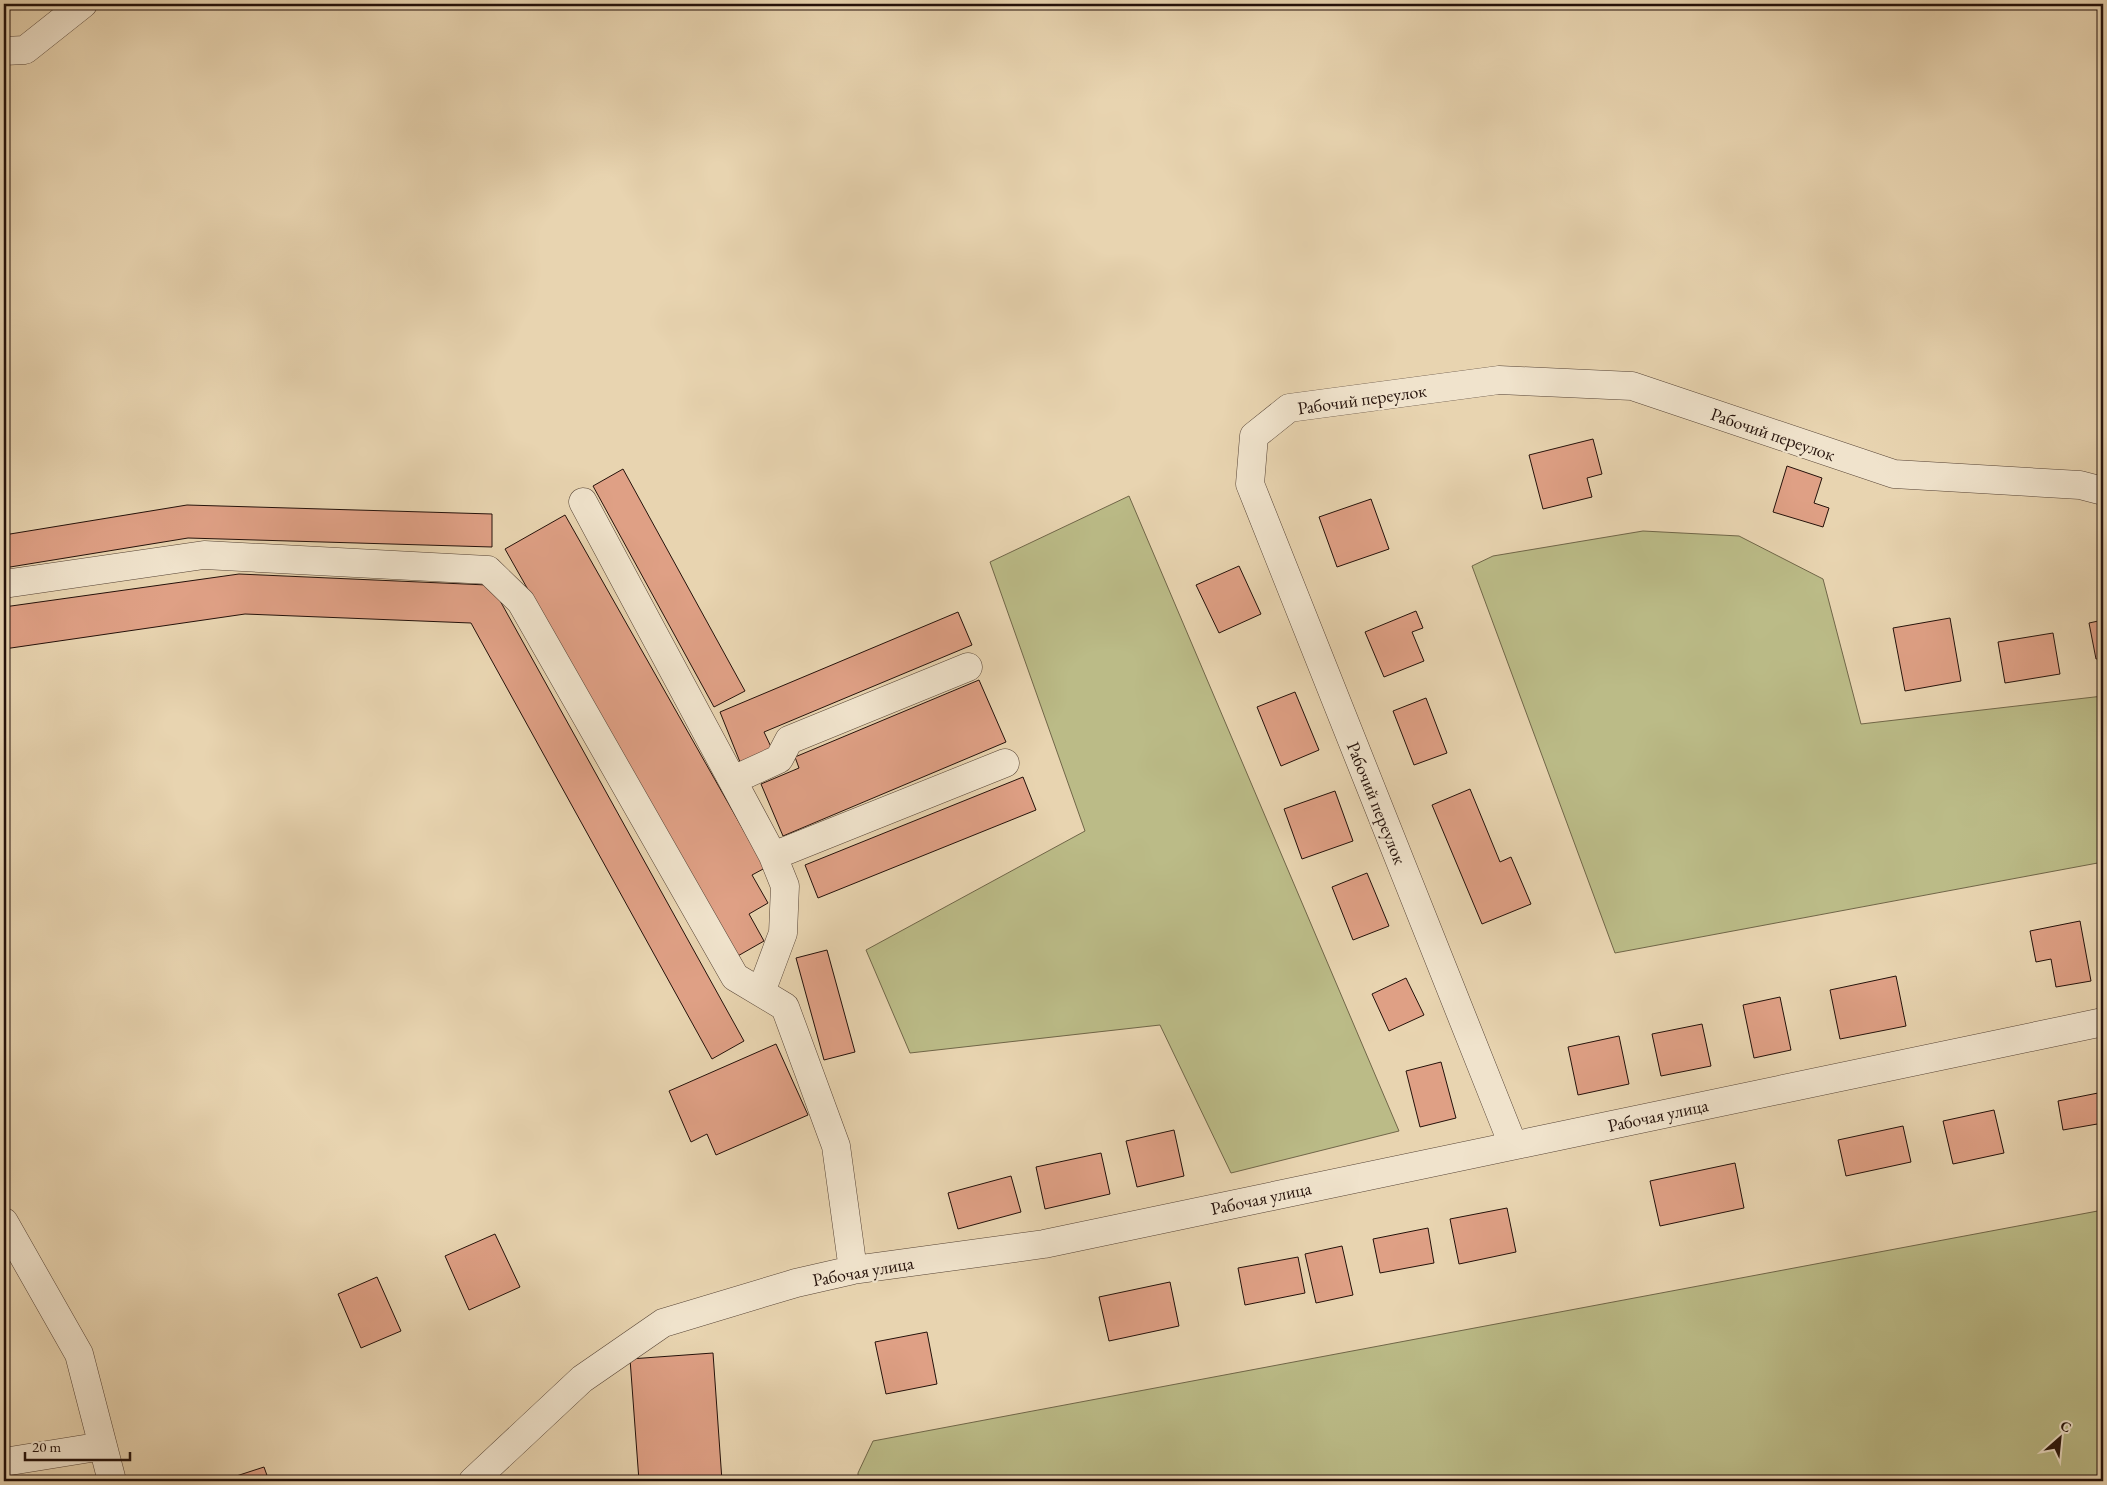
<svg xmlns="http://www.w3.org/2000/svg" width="2107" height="1485" viewBox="0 0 2107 1485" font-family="'EB Garamond',serif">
<rect width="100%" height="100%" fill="#e8d4b0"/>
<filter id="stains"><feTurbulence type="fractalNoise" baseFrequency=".004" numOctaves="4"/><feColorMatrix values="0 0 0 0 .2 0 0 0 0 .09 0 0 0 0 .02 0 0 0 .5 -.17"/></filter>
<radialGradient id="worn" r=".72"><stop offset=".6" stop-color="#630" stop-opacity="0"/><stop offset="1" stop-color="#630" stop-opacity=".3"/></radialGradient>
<path fill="#bbbb87" stroke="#706648" d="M1129 496 1399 1131 1231 1173 1160 1025 910 1053 866 950 1085 831 990 562Z
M1643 531 1739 536 1823 579 1861 724 2103 696V862L1615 953 1472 566 1493 556Z
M2103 1210V1481H858V1473L873 1441Z"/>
<path fill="#dfa085" stroke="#24110a" d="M1593 439 1602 474 1587 478 1592 497 1543 509 1529 455Z
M1787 466 1822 478 1814 503 1829 508 1823 527 1773 512Z
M623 469 745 691 714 707 593 486Z
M1371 499 1389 549 1337 567 1319 517Z
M187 505 492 514V547L188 538 4 568V535Z
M565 515 765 868 752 875 768 903 749 914 764 941 736 957 505 549Z
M1239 566 1261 614 1219 633 1196 585Z
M239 574 487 585 493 588 744 1041 712 1059 471 623 245 614 4 649V607Z
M1416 611 1423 628 1412 632 1424 661 1384 677 1365 632Z
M958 612 972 645 764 732 772 749 740 762 720 712Z
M1950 618 1961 681 1905 691 1893 628Z
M2103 620V658L2096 659 2089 623Z
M2053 633 2060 674 2005 683 1998 642Z
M979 680 1006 742 783 836 761 784 799 768 795 757Z
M1295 692 1319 750 1281 766 1257 707Z
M1426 698 1447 753 1414 765 1393 711Z
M1023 777 1036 810 818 898 805 865Z
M1470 789 1500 862 1511 857 1531 904 1482 924 1432 805Z
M1335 791 1353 841 1302 859 1284 809Z
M1367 873 1389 926 1353 940 1332 887Z
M2080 921 2091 981 2056 987 2051 959 2036 962 2030 931Z
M827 950 855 1052 824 1060 796 958Z
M1896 976 1906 1026 1840 1039 1830 990Z
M1406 978 1424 1015 1389 1031 1372 994Z
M1780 997 1791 1050 1754 1058 1743 1005Z
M1702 1024 1711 1066 1661 1076 1652 1034Z
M1619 1036 1629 1084 1578 1095 1568 1047Z
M776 1044 808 1115 716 1155 707 1134 691 1142 669 1091Z
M1441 1062 1456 1118 1420 1127 1406 1071Z
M2103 1092V1123L2063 1130 2058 1101Z
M1994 1110 2004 1153 1953 1164 1943 1121Z
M1903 1126 1911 1162 1846 1176 1838 1140Z
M1174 1130 1184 1176 1137 1187 1126 1141Z
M1101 1153 1110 1194 1045 1209 1036 1167Z
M1735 1163 1744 1208 1660 1226 1650 1181Z
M1011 1176 1021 1212 958 1229 948 1193Z
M1507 1208 1516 1252 1459 1264 1450 1219Z
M1428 1228 1434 1263 1380 1273 1373 1239Z
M495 1234 520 1287 469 1310 445 1256Z
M1342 1246 1353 1295 1316 1303 1305 1254Z
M1298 1257 1305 1293 1245 1305 1238 1268Z
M377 1277 401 1331 361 1348 338 1294Z
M1170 1282 1179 1326 1109 1341 1099 1297Z
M927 1332 937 1384 886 1394 875 1342Z
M713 1353 722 1481H639L630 1359Z
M264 1467 269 1481H221Z"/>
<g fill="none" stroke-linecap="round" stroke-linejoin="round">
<g stroke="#554234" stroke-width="29">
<path id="minor" d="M4 51 25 50 83 4
M583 502 773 856 785 886 783 933 761 992
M4 584 204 555 488 570 521 602 735 977 785 1007 836 1146 853 1270
M733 780 779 759 789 740 968 667
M773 856 1005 763
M1513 1145 1250 484 1254 436 1289 408 1499 380 1632 386 1894 474 2080 485 2103 491
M4 1222 79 1354 112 1481
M4 1462 103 1446
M473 1481 582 1379 663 1323 796 1283 853 1270 1044 1244 2103 1022"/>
</g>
<use href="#minor" stroke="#f0e3cc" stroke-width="28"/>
</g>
<g text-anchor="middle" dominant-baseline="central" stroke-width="4.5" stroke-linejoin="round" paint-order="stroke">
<g font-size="18" fill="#24110a" stroke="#f0e3cc">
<text transform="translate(1362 399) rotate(-8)">Рабочий переулок</text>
<text transform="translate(1773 434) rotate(19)">Рабочий переулок</text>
<text transform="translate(1377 803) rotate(68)">Рабочий переулок</text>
<text transform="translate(1658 1115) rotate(-12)">Рабочая улица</text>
<text transform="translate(1261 1198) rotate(-12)">Рабочая улица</text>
<text transform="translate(863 1271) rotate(-10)">Рабочая улица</text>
</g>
</g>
<rect width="2107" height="1485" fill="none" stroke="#e8d4b0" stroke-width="20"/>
<rect x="5" y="5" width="2097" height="1475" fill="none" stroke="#24110a" stroke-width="2.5"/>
<rect x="10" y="10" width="2087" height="1465" fill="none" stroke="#24110a"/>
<g transform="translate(2060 1438) rotate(27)" stroke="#f0e3cc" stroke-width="4" paint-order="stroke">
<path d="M0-4L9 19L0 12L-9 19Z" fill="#24110a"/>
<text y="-8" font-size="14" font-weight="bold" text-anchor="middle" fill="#24110a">С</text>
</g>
<path d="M25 1452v8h105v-8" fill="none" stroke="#24110a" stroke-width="2.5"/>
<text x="32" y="1452" font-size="15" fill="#24110a" stroke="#f0e3cc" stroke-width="4" paint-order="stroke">20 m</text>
<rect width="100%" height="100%" filter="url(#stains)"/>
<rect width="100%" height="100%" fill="url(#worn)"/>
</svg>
